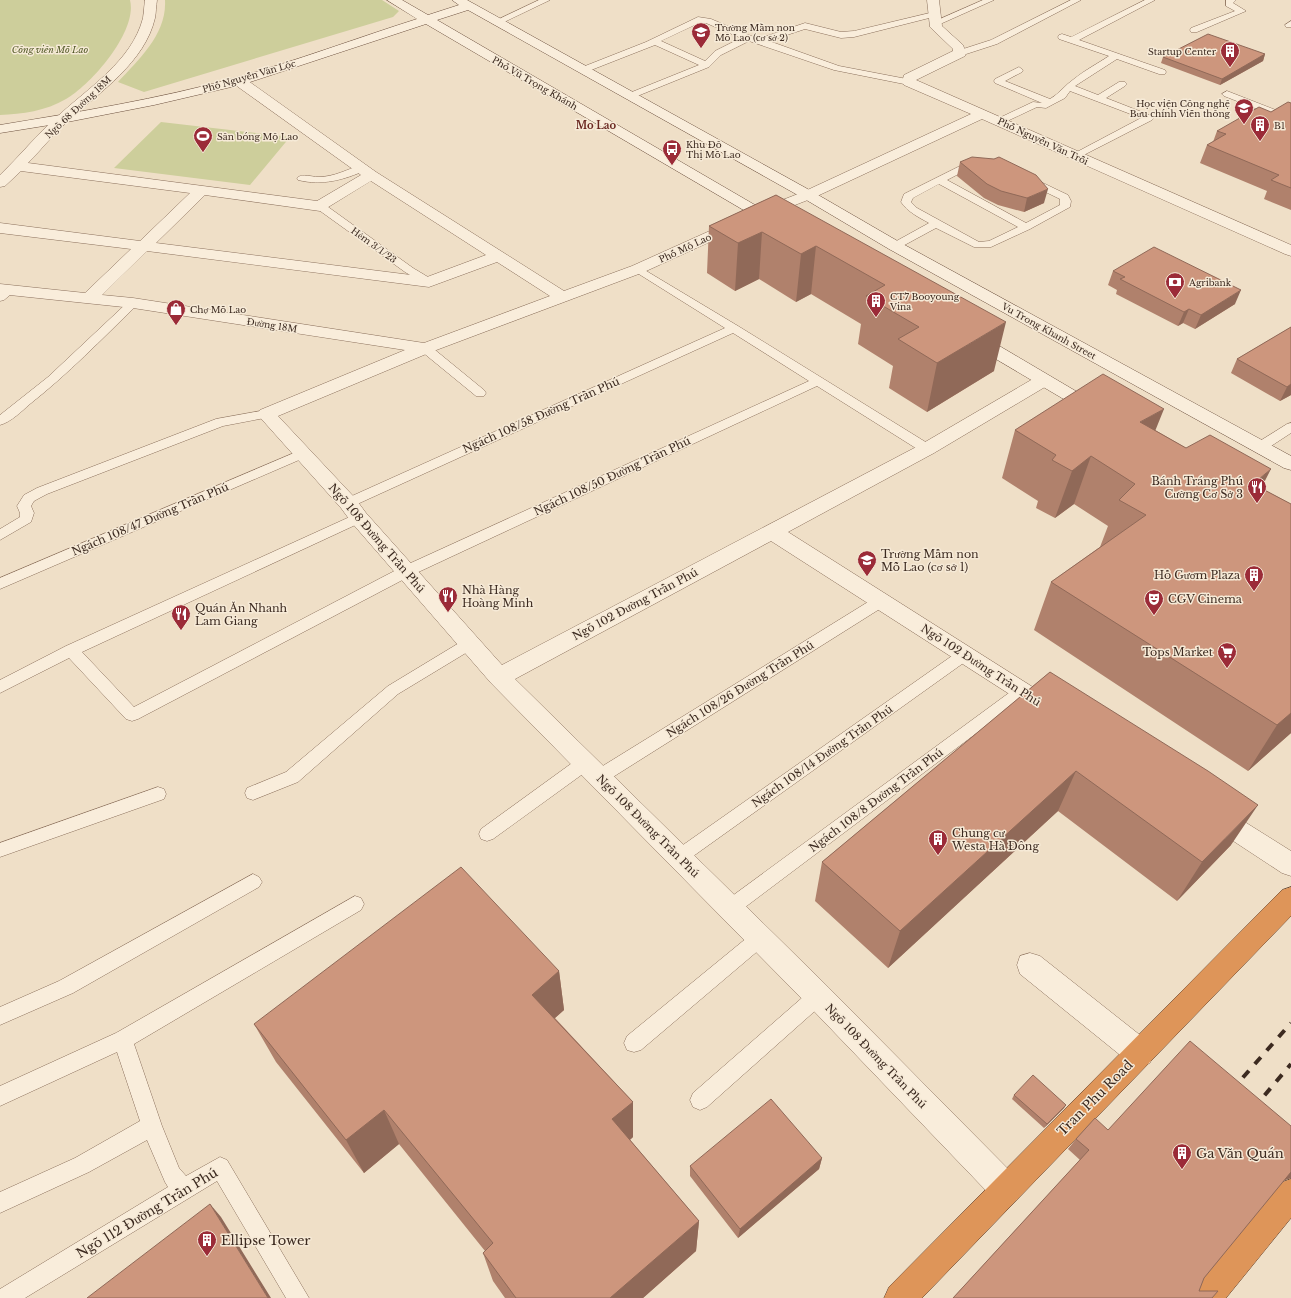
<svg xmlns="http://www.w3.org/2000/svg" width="1291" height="1298" viewBox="0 0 1291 1298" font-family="'Libre Baskerville',serif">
<rect width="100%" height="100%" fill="#efdfc7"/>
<path fill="#cdce9b" d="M0 0H130C138 31 91 85 66 99 46 111 22 114 0 115Z
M165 0H382L399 11 393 17 144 92 118 82C139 59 167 34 165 0Z
M161 122 290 137 250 185 114 168Z"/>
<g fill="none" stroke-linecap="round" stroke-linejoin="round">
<g stroke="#8b705c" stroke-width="1">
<path id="lane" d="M539 0H550L500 24 497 25 493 22Z
M983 0H994L938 25 935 26 931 23Z
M1071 0H1081L997 44 960 56 956 53 957 51 991 40Z
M1145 0H1155L1079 40 1165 70 1166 72 1165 74H1159L1117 59 1075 86 1098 95 1119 82H1125L1127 84 1125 86 1106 98 1152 116 1154 118 1152 120 1076 159 1071 156 1073 154 1141 118 1070 91 1065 98 1046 108 1037 107 1003 123H997L995 121 997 119 1033 102 1042 103 995 83 994 81 995 79 1019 67 1023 70 1022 72 1005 81 1050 99C1059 94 1065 85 1074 79 1085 70 1097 64 1109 56L1059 39 1058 37 1059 35 1062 34 1071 37Z
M1226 0H1236L1233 3 1246 11 1197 32H1191L1190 30 1191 28 1235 11 1226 6Z
M934 12H937L938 14 937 16 854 37 841 38 805 29 769 41 839 66 912 80 913 82 912 84 909 85 834 70 749 41 721 55 709 67 630 99 627 98 625 96 627 94 699 65 655 45 586 72 583 73 579 70 580 68 646 42 698 17 711 19 751 36 761 38 805 23 841 32 854 31ZM699 23H706L741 38 715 51 705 61 661 41Z
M1291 21V27H1286L1285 25Z
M1227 91 1291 116V122L1224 96 1222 94Z
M982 159 997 161 1068 195 1071 201 1070 207 1030 229 991 247H974L936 228 899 248H891L890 246 891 244 929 223C918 217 908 212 901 202L904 194 968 162ZM982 165 992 166 1060 199V205L1026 223 947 180 974 166ZM939 184 1018 227 989 241 979 242 917 208 911 202 913 198Z
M362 165 367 168 366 170C344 180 322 186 298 180L297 178C302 173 312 177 318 177 335 177 347 169 362 165Z
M320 203 324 204 413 268 433 280 435 282 433 284H425L405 272 316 208 315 206 316 204Z
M638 266 738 326 932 446 933 449 932 452 927 453 922 452 817 386 412 575 138 719 132 721 126 719 69 658 0 693V680L66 646 354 515 359 513 364 515 366 518 364 521 82 652 134 707 402 567 809 381 733 333 353 506 348 508 343 506 341 503 343 500 725 328 634 271 633 269 634 267Z
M10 287 16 290 4 300 0 301V292Z
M133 300 137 301 139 303 137 305C102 339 68 374 30 404 22 411 11 422 0 425V415L48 377 129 301Z
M425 344 429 345 484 390 486 393 484 396H476L421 351 419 348 421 345Z
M266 410 270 411 272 414 270 417 223 426 47 494 34 501 31 506 34 513 31 522 0 540V529L20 517V513L17 506 24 495 37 488 216 419Z
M1291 423V433L1265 450 1260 451 1255 450 1254 447 1255 444 1287 424Z
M301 450 306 451 307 454 306 457 0 589V578Z
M881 596 886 597 888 601 886 605 605 782 599 784 593 782 591 777 593 772 876 597Z
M469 638 474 640 476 644 474 648 398 694 298 782 253 800 247 798 245 793 247 788 286 772 388 686 464 640Z
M964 649 969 651 972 655 969 659 685 862 679 864 673 862 670 857 673 852 959 651Z
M1022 685 1027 687 1030 691 1027 695 736 914 730 916 724 914 721 908 724 902 1017 687Z
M585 756 591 758 593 763 591 768 493 839 487 841 481 839 479 834 481 829 579 758Z
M158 787 164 789 166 794 164 799 0 857V843Z
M253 874 259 877 262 882 259 887 73 993 0 1025V1007L59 981Z
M355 896 361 898 364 904 361 910 134 1044 162 1126 179 1168 186 1176 220 1157 227 1160 309 1298H286L217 1181 25 1298H0V1289L168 1187 165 1182 147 1140 89 1172 0 1213V1192L75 1158 140 1121 117 1052 0 1106V1086L116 1033Z
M760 930 766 932 769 938 766 944 641 1050 634 1052 627 1050 624 1043 627 1036 754 932Z
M818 987 825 990 827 996 825 1002 707 1107 700 1110 693 1107 690 1100 693 1093 811 990Z"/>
</g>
<g stroke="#8b705c" stroke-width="1">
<path id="street" d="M145 0H157C156 6 156 13 155 18 145 62 100 92 69 120 54 133 42 149 28 163L317 201 361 175 234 84 232 81 234 78H244L376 172 564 291 632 266 754 211 803 192 971 114 904 85 902 82 904 75 953 51V49L930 27 927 0H939L942 26 963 45 966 53 965 56 916 80 1291 245V256L1285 254 982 119 813 198 764 217 644 272 431 352 278 416 355 498 366 513 502 665 920 445 1038 376 1044 375 1050 376 1053 380 1050 384 934 453 788 532 1058 703 1061 709 1058 715 1050 718 1042 715 771 541 515 679 828 987 1017 1178 1021 1189 1017 1200 1006 1204 995 1200 808 1005 491 683 352 523 341 508 257 414 260 410 405 350 133 308 0 294V284L85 293 131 249 0 233V223L140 241 190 193 21 171 5 186 0 187V175C20 156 37 134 58 116 88 88 132 61 143 18 144 12 144 6 145 0ZM371 181 486 255 427 277 156 243 205 195 320 211 325 209ZM147 251 429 287 497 262 550 296 424 343 133 298 102 295Z
M1215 806 1224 809 1291 851V876L1282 873 1206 823 1203 816 1206 809Z
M1030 953 1040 956 1150 1043 1154 1053 1150 1063 1140 1067 1130 1063 1020 974 1017 965 1020 956Z"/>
</g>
<g stroke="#6d513f" stroke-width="1">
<path id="secondary" d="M387 0H402L428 15 459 5 452 0H467L813 192 901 243 1291 456V470L1284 468 889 249 803 198 468 10 437 20 779 219 782 222 779 225 774 227 769 225 426 24 244 84 154 105 62 123 0 133V125C79 112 158 99 235 78 296 61 357 38 417 19Z
M973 333 979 334 1101 406 1104 410 1101 414 1095 416 1089 414 967 342 964 338 967 334Z"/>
</g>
<g stroke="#593f30" stroke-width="1">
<path id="highway" d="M1291 887V916L922 1298H884L889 1287 1282 890Z
M1291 1179V1218L1226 1298H1189L1194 1287 1280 1183Z"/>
</g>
<use href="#lane" fill="#f9eddb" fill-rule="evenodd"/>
<use href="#street" fill="#f9eddb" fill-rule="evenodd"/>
<use href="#secondary" fill="#f9eddb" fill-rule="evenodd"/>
<use href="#highway" fill="#de9559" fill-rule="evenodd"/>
<path stroke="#3c2a20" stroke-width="4" stroke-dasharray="9 9" stroke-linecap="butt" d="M1231 1091 1291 1023
M1253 1109 1291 1064"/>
</g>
<path fill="#b0816c" d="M1265 54 1263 61 1220 85 1161 63 1163 57Z
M1291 103V210L1264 199 1267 191 1200 163 1207 145 1213 142 1217 131 1271 112Z
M960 162 1044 203 1024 212 998 205 984 198 957 176Z
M776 195 994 371 927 412 889 388 893 366 858 344 861 324 811 294 796 302 759 279 735 291 707 273 709 226Z
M1113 271 1235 304 1195 329 1183 323 1178 326 1116 294 1117 290 1108 285Z
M1291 327V395L1280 401 1231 373 1237 359Z
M1015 430H1155L1186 448 1291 504V733L1248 771 1034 630 1051 582 1100 547 1108 526 1074 504 1055 518 1036 508 1038 501 1002 478Z
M1050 672 1231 845 1177 901 1058 811 888 968 815 901 822 862Z
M559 971 564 1010 555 1018 633 1102V1137L630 1140 699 1221 696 1251 643 1298H505L493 1281 483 1253 485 1251 399 1144 364 1173 276 1062 254 1024Z
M1014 1095 1066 1105 1064 1108 1044 1128 1012 1099Z
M1108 1130 1291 1178 1284 1180 1204 1278 1199 1291 953 1298 1080 1160 1068 1149 1076 1139Z
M822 1158 819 1169 738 1238 690 1176V1166Z"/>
<path fill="#906958" d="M1265 54 1263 61 1220 85 1222 79Z
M1048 189 1044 203 1024 212 1027 198Z
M762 232 759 279 735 291 738 243Z
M816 246 811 294 796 302 801 254Z
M1241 290 1235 304 1195 329 1201 315Z
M1189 309 1183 323 1178 326 1184 312Z
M1006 322 994 371 927 412 937 363Z
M1291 384V395L1280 401 1287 387Z
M1164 409 1145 456 1140 422Z
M1091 456 1074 504 1055 518 1072 471Z
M1271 469 1247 516 1253 484Z
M1291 713V733L1248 771 1277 725Z
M1076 771 1058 811 888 968 900 931Z
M1258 805 1231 845 1177 901 1202 862Z
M559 971 564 1010 538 1033 532 995Z
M633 1102V1137L614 1153 612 1119Z
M1066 1105 1064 1108 1044 1128 1047 1124Z
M384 1110 399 1144 364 1173 346 1140Z
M822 1158 819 1169 738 1238 740 1229Z
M1291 1172V1178L1279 1182Z
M210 1204 221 1217 271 1298H268Z
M699 1221 696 1251 643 1298H610Z"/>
<path fill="#cd967d" stroke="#906958" d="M1208 34 1265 54 1222 79 1163 57Z
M1288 102 1291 103V188L1271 180 1279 175 1207 145 1226 134 1217 131 1259 107 1271 112Z
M972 157 994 159 999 157 1036 175 1048 189 1027 198 1001 191 987 184 960 162Z
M776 195 1006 322 937 363 898 339 919 327 866 296 885 285 816 246 801 254 762 232 738 243 709 226Z
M1154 247 1241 290 1201 315 1189 309 1184 312 1120 279 1125 277 1113 271Z
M1291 327V384L1287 387 1237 359Z
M1103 374 1164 409 1140 422 1186 448 1210 435 1271 469 1253 484 1291 504V713L1277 725 1051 582 1146 515 1119 500 1135 484 1091 456 1072 471 1052 460 1056 455 1015 430Z
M1050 672 1208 771 1258 805 1202 862 1076 771 900 931 822 862Z
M461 867 559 971 532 995 633 1102 612 1119 699 1221 610 1298H516L483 1253 493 1243 384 1110 346 1140 254 1024Z
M1190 1041 1291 1126V1172L1204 1278 1199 1291H1218L1212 1298H953L1089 1150 1076 1139 1095 1118 1108 1130Z
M1033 1075 1066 1105 1047 1124 1014 1095Z
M771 1099 822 1158 740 1229 690 1166Z
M210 1204 268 1298H87Z"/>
<defs>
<g id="school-pin" transform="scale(1)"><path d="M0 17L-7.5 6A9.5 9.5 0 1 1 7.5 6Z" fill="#9b2b38" stroke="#f6ead7"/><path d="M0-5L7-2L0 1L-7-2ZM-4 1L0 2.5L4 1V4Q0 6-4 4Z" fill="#fff"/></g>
<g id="building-pin" transform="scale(1)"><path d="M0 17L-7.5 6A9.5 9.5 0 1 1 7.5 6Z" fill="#9b2b38" stroke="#f6ead7"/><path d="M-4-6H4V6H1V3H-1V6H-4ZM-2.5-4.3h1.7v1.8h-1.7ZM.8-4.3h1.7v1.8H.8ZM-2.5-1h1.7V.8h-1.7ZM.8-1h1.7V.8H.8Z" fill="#fff"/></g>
<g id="university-pin" transform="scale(1)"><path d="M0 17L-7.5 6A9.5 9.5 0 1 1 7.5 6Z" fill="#9b2b38" stroke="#f6ead7"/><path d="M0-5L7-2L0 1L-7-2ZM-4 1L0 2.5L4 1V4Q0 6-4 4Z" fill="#fff"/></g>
<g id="stadium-pin" transform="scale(1)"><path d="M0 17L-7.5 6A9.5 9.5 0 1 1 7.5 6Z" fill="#9b2b38" stroke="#f6ead7"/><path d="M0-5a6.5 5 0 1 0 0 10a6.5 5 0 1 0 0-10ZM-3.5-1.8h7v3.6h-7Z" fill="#fff"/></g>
<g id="bus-pin" transform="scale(1)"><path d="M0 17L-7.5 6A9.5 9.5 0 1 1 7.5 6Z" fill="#9b2b38" stroke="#f6ead7"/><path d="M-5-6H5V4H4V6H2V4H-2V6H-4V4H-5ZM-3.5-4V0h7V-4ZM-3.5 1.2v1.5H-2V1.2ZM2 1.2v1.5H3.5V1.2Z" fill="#fff"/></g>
<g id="bank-pin" transform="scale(1)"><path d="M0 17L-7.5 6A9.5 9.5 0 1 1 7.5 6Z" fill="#9b2b38" stroke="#f6ead7"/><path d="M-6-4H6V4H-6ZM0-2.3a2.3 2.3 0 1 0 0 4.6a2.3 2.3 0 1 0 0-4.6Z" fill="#fff"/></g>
<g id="shop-pin" transform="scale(1)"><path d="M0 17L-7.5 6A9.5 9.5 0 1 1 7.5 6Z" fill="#9b2b38" stroke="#f6ead7"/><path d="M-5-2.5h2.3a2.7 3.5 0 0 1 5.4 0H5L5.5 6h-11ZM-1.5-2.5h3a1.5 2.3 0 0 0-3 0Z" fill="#fff"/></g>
<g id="restaurant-pin" transform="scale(1)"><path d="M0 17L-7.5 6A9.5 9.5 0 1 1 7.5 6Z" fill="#9b2b38" stroke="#f6ead7"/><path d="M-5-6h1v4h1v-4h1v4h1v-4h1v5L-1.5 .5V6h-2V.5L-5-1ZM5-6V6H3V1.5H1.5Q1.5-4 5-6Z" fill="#fff"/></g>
<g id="theatre-pin" transform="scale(1)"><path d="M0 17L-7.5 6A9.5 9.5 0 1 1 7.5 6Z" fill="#9b2b38" stroke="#f6ead7"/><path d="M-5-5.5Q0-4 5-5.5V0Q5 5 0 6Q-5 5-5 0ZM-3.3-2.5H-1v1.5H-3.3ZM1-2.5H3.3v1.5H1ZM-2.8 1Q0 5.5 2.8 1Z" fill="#fff"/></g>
<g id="supermarket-pin" transform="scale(1)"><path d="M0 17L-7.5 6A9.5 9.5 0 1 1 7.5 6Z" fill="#9b2b38" stroke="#f6ead7"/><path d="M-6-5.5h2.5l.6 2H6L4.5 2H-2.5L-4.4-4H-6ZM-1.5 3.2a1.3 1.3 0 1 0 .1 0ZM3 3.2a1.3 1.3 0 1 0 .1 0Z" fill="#fff"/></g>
</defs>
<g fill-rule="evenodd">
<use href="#school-pin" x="701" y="32"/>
<use href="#building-pin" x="1230" y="51"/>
<use href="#university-pin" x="1244" y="108"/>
<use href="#building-pin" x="1260" y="125"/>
<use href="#stadium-pin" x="203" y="136"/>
<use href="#bus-pin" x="672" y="149"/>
<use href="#bank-pin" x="1175" y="282"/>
<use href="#building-pin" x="876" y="301"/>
<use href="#shop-pin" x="176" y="309"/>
<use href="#restaurant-pin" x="1257" y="487"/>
<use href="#school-pin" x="867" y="560"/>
<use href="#building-pin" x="1254" y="575"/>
<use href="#restaurant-pin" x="448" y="596"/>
<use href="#theatre-pin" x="1154" y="599"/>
<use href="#restaurant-pin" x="181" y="614"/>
<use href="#supermarket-pin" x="1227" y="652"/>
<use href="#building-pin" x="938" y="839"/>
<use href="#building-pin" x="1182" y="1153"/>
<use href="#building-pin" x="207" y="1240"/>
</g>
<g text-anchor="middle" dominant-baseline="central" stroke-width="3" stroke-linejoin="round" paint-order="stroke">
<g font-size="9" fill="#3c2a20" stroke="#f6ead7" text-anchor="start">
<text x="715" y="27">Trường Mầm non<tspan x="715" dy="10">Mỗ Lao (cơ sở 2)</tspan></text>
<text x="1216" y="51" text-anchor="end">Startup Center</text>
<text x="1230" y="103" text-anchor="end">Học viện Công nghệ<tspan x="1230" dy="10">Bưu chính Viễn thông</tspan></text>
<text x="1274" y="125">B1</text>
<text x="217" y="136">Sân bóng Mộ Lao</text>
<text x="686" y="144">Khu Đô<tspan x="686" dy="10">Thị Mỗ Lao</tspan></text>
<text x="1189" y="282">Agribank</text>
<text x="890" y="296">CT7 Booyoung<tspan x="890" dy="10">Vina</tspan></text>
<text x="190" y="309">Chợ Mỗ Lao</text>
</g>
<g font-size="9" font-style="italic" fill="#515826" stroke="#f6ead7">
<text x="50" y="49">Công viên Mỗ Lao</text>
</g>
<g font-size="9" fill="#3c2a20" stroke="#f6ead7">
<text transform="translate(249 76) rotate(-16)">Phố Nguyễn Văn Lộc</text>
<text transform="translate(535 83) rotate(30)">Phố Vũ Trọng Khánh</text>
<text transform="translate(78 107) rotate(-43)">Ngõ 68 Đường 18M</text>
<text transform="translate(1043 141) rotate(25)">Phố Nguyễn Văn Trỗi</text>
<text transform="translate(374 245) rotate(36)">Hẻm 3/1/23</text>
<text transform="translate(685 248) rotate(-25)">Phố Mộ Lao</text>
<text transform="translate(272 325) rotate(9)">Đường 18M</text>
<text transform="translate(1049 331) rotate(29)">Vu Trong Khanh Street</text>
</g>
<g font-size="10" font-weight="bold" fill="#69261f" stroke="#f6ead7">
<text x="596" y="125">Mo Lao</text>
</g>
<g font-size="11" fill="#3c2a20" stroke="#f6ead7">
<text transform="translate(541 415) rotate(-24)">Ngách 108/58 Đường Trần Phú</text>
<text transform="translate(612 476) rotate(-25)">Ngách 108/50 Đường Trần Phú</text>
<text transform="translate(150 519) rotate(-23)">Ngách 108/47 Đường Trần Phú</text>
<text transform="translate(377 538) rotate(49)">Ngõ 108 Đường Trần Phú</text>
<text transform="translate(635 604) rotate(-28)">Ngõ 102 Đường Trần Phú</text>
<text transform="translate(981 665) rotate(33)">Ngõ 102 Đường Trần Phú</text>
<text transform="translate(740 689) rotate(-32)">Ngách 108/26 Đường Trần Phú</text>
<text transform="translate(822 756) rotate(-35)">Ngách 108/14 Đường Trần Phú</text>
<text transform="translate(876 800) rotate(-37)">Ngách 108/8 Đường Trần Phú</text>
<text transform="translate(648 826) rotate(45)">Ngõ 108 Đường Trần Phú</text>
<text transform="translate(876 1056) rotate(46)">Ngõ 108 Đường Trần Phú</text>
</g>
<g font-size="11" fill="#3c2a20" stroke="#f6ead7" text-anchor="start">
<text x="1243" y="481" text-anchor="end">Bánh Tráng Phú<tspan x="1243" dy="13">Cường Cơ Sở 3</tspan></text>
<text x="881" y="554">Trường Mầm non<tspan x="881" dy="13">Mỗ Lao (cơ sở 1)</tspan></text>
<text x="1240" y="575" text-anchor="end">Hồ Gươm Plaza</text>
<text x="462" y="590">Nhà Hàng<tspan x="462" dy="13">Hoàng Minh</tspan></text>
<text x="1168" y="599">CGV Cinema</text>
<text x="195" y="608">Quán Ăn Nhanh<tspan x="195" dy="13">Lam Giang</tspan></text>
<text x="1213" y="652" text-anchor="end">Tops Market</text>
<text x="952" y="833">Chung cư<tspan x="952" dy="13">Westa Hà Đông</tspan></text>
</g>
<g font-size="13" fill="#3c2a20" stroke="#f6ead7">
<text transform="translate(1095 1098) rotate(-45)">Tran Phu Road</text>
<text transform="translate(147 1213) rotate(-31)">Ngõ 112 Đường Trần Phú</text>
</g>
<g font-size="13" fill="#3c2a20" stroke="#f6ead7" text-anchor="start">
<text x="1196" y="1153">Ga Văn Quán</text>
<text x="221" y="1240">Ellipse Tower</text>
</g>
</g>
</svg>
